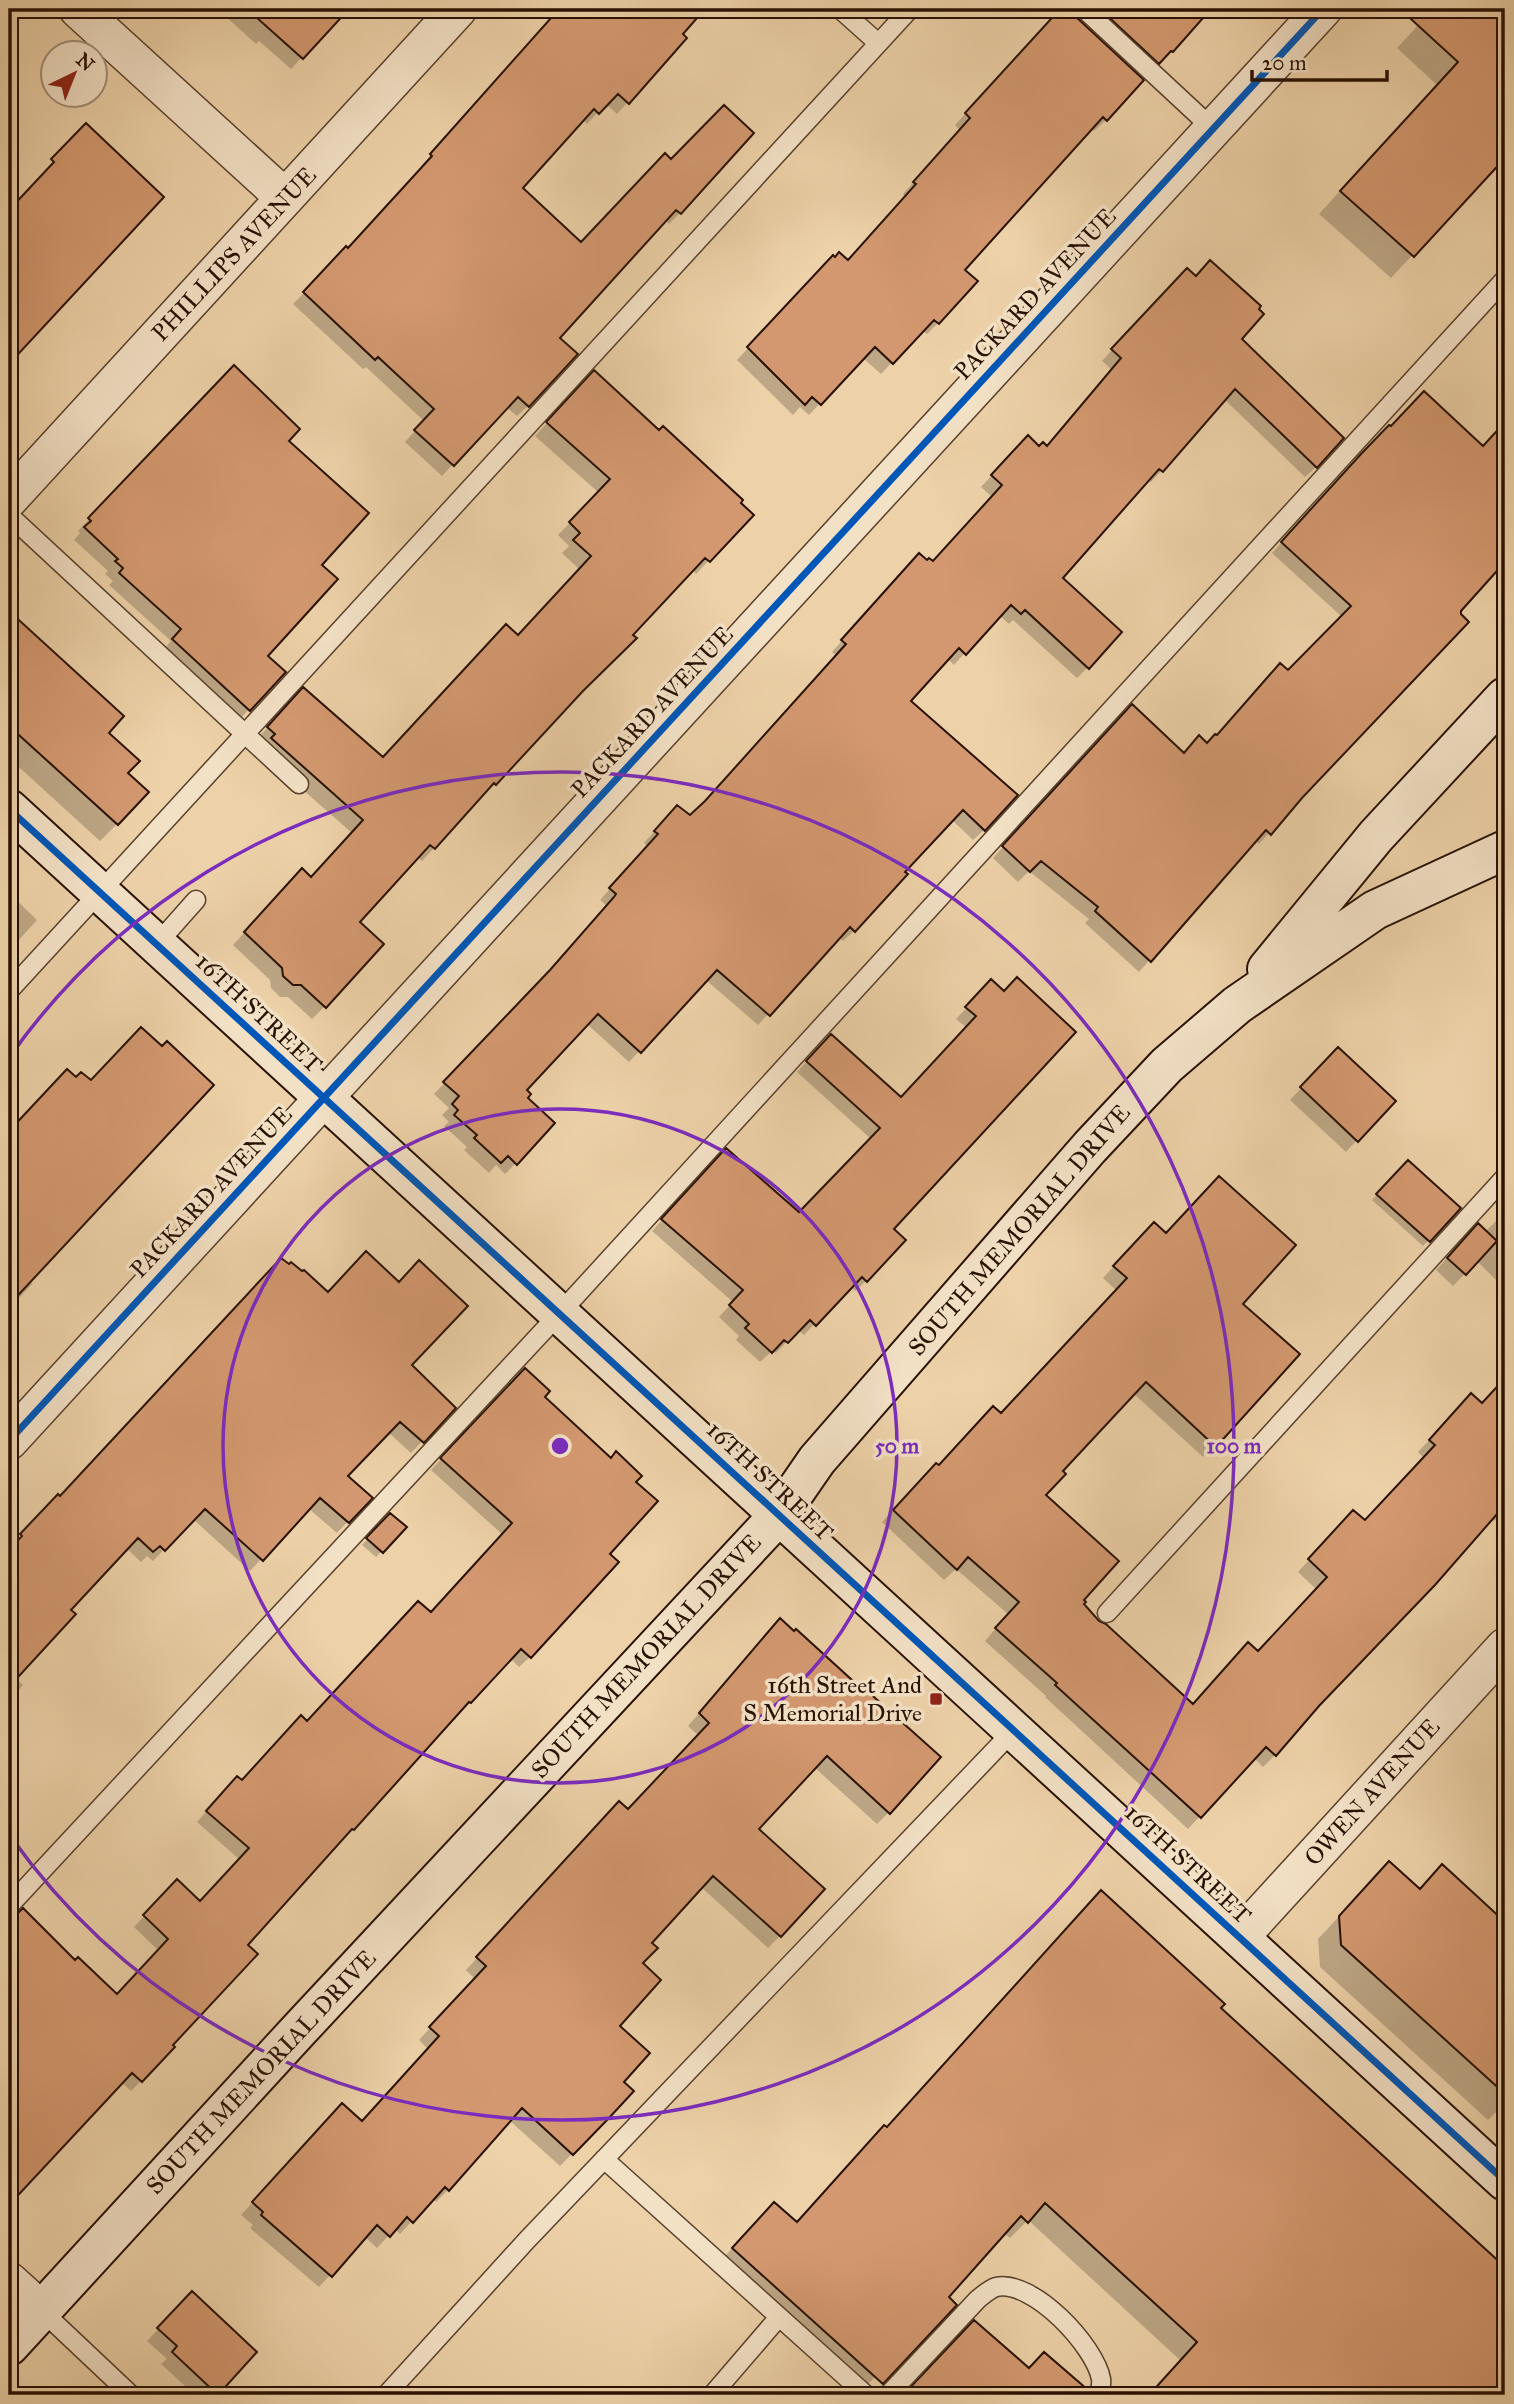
<svg xmlns="http://www.w3.org/2000/svg" width="1514" height="2404" viewBox="0 0 1514 2404" font-family="'IM FELL Great Primer',serif">
<rect width="100%" height="100%" fill="#edd1a8"/>
<filter id="stains"><feTurbulence type="fractalNoise" baseFrequency=".00286" numOctaves="4"/><feColorMatrix values="0 0 0 0 .2 0 0 0 0 .09 0 0 0 0 .02 0 0 0 .5 -.17"/></filter>
<radialGradient id="worn" r=".72"><stop offset=".6" stop-color="#630" stop-opacity="0"/><stop offset="1" stop-color="#630" stop-opacity=".3"/></radialGradient>
<path fill="#0003" d="M224 9H330L328 11 337 20 291 69 259 41 256 44 223 14 226 11Z
M572 9H690L697 15 680 34 685 39 617 114 606 104 587 124 582 119 521 188 581 244 654 166 680 213 669 224 665 220 558 338 528 406 517 416 506 407 442 476 405 442 424 421 366 367 363 369 293 304 347 250 422 168 421 166 542 31 557 25Z
M1109 9H1209L1172 51 1147 74 1094 25Z
M1433 9H1486L1500 17 1503 15 1505 17V155L1391 278 1319 214 1437 85 1397 48Z
M1040 33 1106 120 1094 131 1091 127 962 270 938 323 927 334 922 330 881 374 863 358 809 415 800 407 793 415 737 360 822 269 847 262 906 197 903 194 960 130 955 125Z
M74 137 162 197 9 361V212Z
M1176 281 1240 339 1316 467 1305 477 1224 399 1161 471 1151 482 1148 480 1061 578 1088 667 1077 678 1013 620 1009 624 999 615 954 665 947 658 909 701 984 830 973 840 952 820 903 872 854 931 843 941 839 937 758 1025 706 980 629 1062 587 1024 525 1090 516 1163 505 1174 496 1165 489 1173 464 1150 467 1147 444 1126 449 1122 442 1115 449 1108 434 1094 539 983 604 910 606 905 600 900 648 846 644 843 666 818H690L837 656 832 652 908 566 932 563 992 497 981 487 1017 448 1046 447 1112 370 1102 361Z
M223 378 286 441 266 656 284 672 237 722 162 651 171 641 109 585 113 581 105 574 108 571 74 540 80 533 78 531Z
M582 385 752 515 696 574 692 569 434 848 422 861 417 857 358 922 325 1006 312 1019 288 997H280L271 988 270 980 233 945 290 883 310 879 352 833 260 752 256 740 291 702 382 759 517 637 580 570 562 553 569 546 558 535 599 493 535 436Z
M1505 424V560L1269 833 1259 844 1255 840 1139 972 1085 923 1089 919 1029 871 1018 882 993 858 1121 717 1184 755 1207 745 1288 673 1342 617 1272 553 1350 467 1483 448Z
M22 625 107 733 126 773 117 824 100 841 9 758V638Z
M9 893 37 920 9 951Z
M991 982 891 1229 866 1281 855 1291 850 1286 804 1335 798 1330 776 1353 773 1350 760 1362 736 1340 739 1336 719 1317 733 1302 652 1231 716 1161 799 1214 871 1139 797 1072 820 1047 900 1099 967 1028 956 1019Z
M1327 1061 1357 1140 1346 1152 1290 1100Z
M56 1082 29 1281 32 1284 9 1309V1133Z
M1408 1162 1459 1208 1423 1246 1372 1200Z
M1505 1212V1289L1477 1261 1453 1286 1436 1270 1466 1237 1485 1232Z
M1142 1236 1241 1304 1298 1354 1203 1457 1133 1393 1060 1471 1044 1495 1082 1604 1098 1622 1192 1706 1258 1653 1317 1590 1298 1572 1342 1524 1364 1522 1424 1458 1418 1452 1460 1407 1481 1405 1505 1379V1510L1494 1521 1491 1519 1318 1705 1275 1755 1263 1767 1254 1758 1188 1829 1045 1697 1046 1696 985 1641 1008 1614 956 1569 944 1580 882 1522 925 1477 1000 1415 1117 1291 1103 1278Z
M409 1366 453 1408 411 1453 388 1432 346 1476 370 1498 337 1533 308 1508 250 1571 193 1519 153 1561 147 1556 141 1562 126 1548 69 1610 15 1678 23 1685 9 1701V1549L47 1507 60 1498Z
M514 1381 543 1397 634 1482 607 1554 530 1657 519 1667 510 1658 470 1702 459 1713 458 1711 246 1945 141 2081 131 2091 121 2082 9 2201V1918L75 1962 117 1996 159 1951 134 1927 167 1892 200 1903 240 1860 197 1822 226 1789 242 1782 431 1614 503 1535 431 1470Z
M390 1515 404 1527 376 1557 362 1545Z
M768 1633 889 1812 877 1824 814 1767 756 1829 780 1936 768 1948 701 1887 650 1943 641 1963 618 2026 621 2082 608 2117 560 2166 509 2120 448 2190 436 2202 433 2198 400 2234 395 2229 377 2248 365 2237 319 2287 250 2228 253 2225 241 2215 330 2117 362 2123 428 2049 419 2040 475 1979 466 1970 607 1816 628 1811 699 1736 688 1726Z
M1389 1863 1419 1890 1442 1867 1505 1924V2103L1488 2120 1320 1967 1318 1939Z
M1219 2008 1505 2270V2395H1149L1181 2361 1028 2220 1010 2238 1004 2233 946 2298 898 2365 881 2383 875 2377 858 2394 716 2266 757 2221 796 2223 886 2129Z
M192 2294 255 2352 215 2395H195L161 2364 167 2359 147 2341Z
M957 2339 1029 2370 1080 2385 1071 2395H905Z"/>
<path fill="#d3986f" stroke="#281102" stroke-width="2" d="M247 9H349L303 59Z
M559 9H705L683 34 687 38 629 104 618 94 599 114 594 109 523 188 581 242 665 153 671 159 724 105 754 133 681 214 676 210 560 338 578 354 529 407 518 397 454 466 414 430 434 409 378 357 375 360 303 292 346 246 348 248 432 156 430 154Z
M1060 9H1073L1076 17 1144 80 1107 121 1103 117 965 270 978 281 939 324 934 320 893 364 875 347 821 405 812 397 805 405 747 347 833 255 835 257 839 252 848 260 916 184 913 182 970 118 965 113Z
M1100 9H1211L1173 52 1171 51 1159 64Z
M1400 9H1505V158L1414 257 1340 191 1458 62Z
M86 123 164 197 9 364V210L54 162 51 159Z
M1210 260 1261 306 1259 309 1264 314 1242 339 1344 438 1317 468 1235 389 1163 472 1159 469 1063 578 1122 632 1089 669 1025 610 1021 614 1011 605 966 655 959 648 911 701 1018 795 985 831 963 810 905 872 908 874 855 932 850 927 770 1016 717 970 641 1053 598 1014 527 1090 531 1094 528 1098 555 1123 517 1165 508 1156 501 1163 474 1138 477 1135 454 1115 458 1110 452 1104 459 1096 443 1082 550 970 614 897 616 894 609 888 658 834 654 831 677 805 690 815 705 801 846 644 841 640 919 553 927 560 929 558 933 561 1002 485 991 475 1028 435 1039 446 1043 442 1047 446 1121 358 1111 349 1187 268 1196 276Z
M234 365 300 429 289 441 369 513 322 565 338 579 268 656 286 672 250 711 172 639 181 629 119 573 123 568 115 561 118 559 84 527 91 521 88 518Z
M594 370 659 430 663 426 743 500 741 503 754 515 710 562 705 558 633 635 637 638 583 691 496 785 494 783 435 849 430 845 360 922 384 944 326 1008 301 985H293L283 976 282 968 244 932 302 868 311 877 363 820 271 738 275 734 267 727 303 687 383 757 506 624 518 635 591 556 573 540 580 533 569 522 610 479 546 422Z
M1424 391 1483 446 1505 422V562L1461 611V614L1469 622 1302 798 1271 835 1266 830 1151 962 1095 911 1098 907 1041 861 1030 872 1002 846 1132 704 1184 753 1199 735 1207 743 1215 734 1217 735 1280 663 1288 670 1351 606 1281 542 1361 454 1389 425 1391 426Z
M9 611 124 716 109 733 140 761 128 773 149 792 118 825 9 726Z
M1017 977 1076 1032 894 1229 906 1240 867 1282 862 1277 816 1326 810 1320 788 1343 784 1340 772 1353 745 1328 749 1324 729 1305 743 1290 661 1219 726 1148 799 1212 880 1128 806 1061 831 1034 901 1097 976 1016 965 1007 991 979 1004 991Z
M141 1027 162 1046 167 1041 214 1085 9 1305V1131L67 1069 76 1077 81 1072 91 1080Z
M1338 1047 1396 1101 1358 1142 1300 1087Z
M1408 1160 1461 1208 1430 1242 1376 1194Z
M1219 1176 1296 1245 1243 1304 1300 1354 1216 1447 1146 1382 1063 1471 1066 1474 1046 1495 1119 1561 1084 1600 1086 1602 1084 1604 1099 1621 1106 1624 1193 1704 1248 1642 1258 1651 1327 1577 1308 1559 1353 1510 1365 1520 1435 1445 1429 1440 1471 1393 1482 1403 1505 1378V1505L1435 1585 1319 1706 1276 1756 1266 1747 1201 1818 1055 1685 1057 1683 995 1628 1019 1602 968 1557 957 1570 893 1510 936 1463 939 1465 993 1406 1001 1413 1127 1278 1113 1266 1154 1222 1166 1233Z
M1478 1223 1497 1241 1466 1275 1447 1258Z
M366 1251 399 1282 419 1260 468 1306 412 1365 456 1408 424 1443 400 1422 348 1476 373 1498 349 1523 320 1498 263 1561 205 1509 165 1551 160 1546 153 1552 138 1538 71 1610 76 1614 9 1687V1550L22 1536 20 1534 58 1494 60 1496 281 1258 289 1264 291 1262 302 1271 304 1270 328 1292Z
M525 1368 550 1391 545 1397 611 1458 616 1451 642 1476 636 1482 658 1501 610 1554 619 1562 531 1658 521 1649 471 1703 469 1702 354 1830 352 1829 248 1945 258 1954 173 2045 175 2047 142 2082 132 2073 9 2205V1917L17 1914 23 1908 75 1960 78 1957 117 1994 168 1939 143 1915 177 1879 200 1901 249 1848 206 1811 237 1776 242 1780 301 1715 307 1721 418 1601 431 1612 512 1523 440 1458Z
M390 1513 407 1527 383 1553 366 1538Z
M780 1618 794 1631 796 1629 863 1690 865 1689 941 1757 890 1814 827 1756 759 1829 825 1889 781 1937 713 1876 652 1943 658 1948 643 1963 661 1980 620 2026 650 2053 624 2082 634 2091 609 2118 573 2155 522 2108 449 2191 445 2187 413 2223 407 2217 390 2237 377 2225 332 2277 261 2215 263 2212 252 2202 342 2103 362 2121 439 2036 429 2027 486 1966 476 1957 619 1801 628 1809 709 1723 699 1713Z
M1389 1861 1420 1889 1442 1864 1505 1922V2094L1341 1945 1339 1916Z
M1101 1890 1225 2004 1221 2008 1505 2267V2395H1149L1197 2342 1045 2203 1028 2223 1021 2216 949 2297 957 2305 883 2384 732 2248 774 2202 797 2222 884 2125 887 2127Z
M192 2291 257 2352 218 2395 172 2352 177 2346 157 2328Z
M974 2320 1029 2368 1044 2352 1088 2390V2395H903Z"/>
<g fill="none" stroke-linecap="round" stroke-linejoin="round">
<g stroke="#59412c" stroke-width="21">
<path id="lane" d="M840 9 878 43
M1084 9 1213 129
M9 515 299 784
M156 945 196 900
M9 991 910 9
M1107 1613 1505 1177
M9 1906 559 1314 1505 279
M604 2159 866 2395
M42 2311 131 2395
M386 2395 527 2240 1014 1730
M712 2395 779 2317
M888 2395 978 2299C983 2295 990 2289 996 2287 1033 2279 1095 2346 1101 2379 1102 2384 1100 2390 1099 2395"/>
</g>
<g stroke="#59412c" stroke-width="40">
<path id="street" d="M78 9 285 198
M9 499 458 9
M9 1441 1323 9
M1240 1937 1505 1647
M9 2281 42 2311"/>
</g>
<g stroke="#281102" stroke-width="42">
<path id="secondary" d="M9 809 1505 2181
M1267 969 1376 836 1505 697
M9 2346 298 2031 779 1515 817 1460 1090 1147 1167 1065 1237 1005 1375 910 1505 850"/>
</g>
<use href="#lane" stroke="#f3e1c6" stroke-width="18"/>
<use href="#street" stroke="#f3e1c6" stroke-width="37"/>
<use href="#secondary" stroke="#f3e1c6" stroke-width="38"/>
<g stroke="#f3e1c6" stroke-width="11">
<path id="cycleway" d="M9 809 1505 2181
M9 1441 1323 9"/>
</g>
<use href="#cycleway" stroke="#0057b8" stroke-width="7"/>
</g>
<g fill="none" stroke="#7b2cbf" stroke-width="3.5">
<circle cx="560" cy="1446" r="337"/>
<path d="M11 1055A674 674 0 1 1 11 1837"/>
</g>
<rect fill="#8f2418" stroke="#f3e1c6" stroke-width="2.5" x="929" y="1692" width="14" height="14" rx="3.5"/>
<g text-anchor="middle" dominant-baseline="central" stroke-width="7" stroke-linejoin="round" paint-order="stroke">
<g font-size="24" fill="#281102" stroke="#f3e1c6">
<text transform="translate(234 254) rotate(-47)">PHILLIPS AVENUE</text>
<text transform="translate(1035 294) rotate(-47)">PACKARD AVENUE</text>
<text transform="translate(652 712) rotate(-47)">PACKARD AVENUE</text>
<text transform="translate(259 1013) rotate(43)">16TH STREET</text>
<text transform="translate(211 1192) rotate(-47)">PACKARD AVENUE</text>
<text transform="translate(1019 1230) rotate(-49)">SOUTH MEMORIAL DRIVE</text>
<text transform="translate(770 1481) rotate(43)">16TH STREET</text>
<text transform="translate(646 1656) rotate(-47)">SOUTH MEMORIAL DRIVE</text>
<text transform="translate(1372 1792) rotate(-48)">OWEN AVENUE</text>
<text transform="translate(1188 1864) rotate(43)">16TH STREET</text>
<text transform="translate(261 2072) rotate(-47)">SOUTH MEMORIAL DRIVE</text>
</g>
<g font-size="24" fill="#281102" stroke="#f3e1c6" text-anchor="end">
<text x="922" y="1685">16th Street And<tspan x="922" dy="28">S Memorial Drive</tspan></text>
</g>
</g>
<circle cx="560" cy="1446" r="10" fill="#7b2cbf" stroke="#f3e1c6" stroke-width="3.5"/>
<g font-size="21" text-anchor="middle" font-weight="bold" fill="#7b2cbf" stroke="#f3e1c6" stroke-width="7" stroke-linejoin="round" paint-order="stroke">
<text x="897" y="1453">50 m</text>
<text x="1234" y="1453">100 m</text>
</g>
<rect width="1514" height="2404" fill="none" stroke="#edd1a8" stroke-width="35"/>
<rect x="10" y="10" width="1493" height="2383" fill="none" stroke="#281102" stroke-width="3.5"/>
<rect x="18" y="18" width="1479" height="2369" fill="none" stroke="#281102" stroke-width="2"/>
<g transform="translate(74 74) rotate(43)"><circle r="33" fill="#f3e1c6" stroke="#a28e78" stroke-width="2"/>
<path d="M0-5L12 26L0 18L-12 26Z" fill="#8f2418"/>
<text y="-10" font-size="19" font-weight="bold" text-anchor="middle" fill="#281102">N</text>
</g>
<path d="M1252 70v10h135v-10" fill="none" stroke="#281102" stroke-width="3.5"/>
<text x="1262" y="70" font-size="21" fill="#281102" stroke="#f3e1c6" stroke-width="5" paint-order="stroke">20 m</text>
<rect width="100%" height="100%" filter="url(#stains)"/>
<rect width="100%" height="100%" fill="url(#worn)"/>
</svg>
